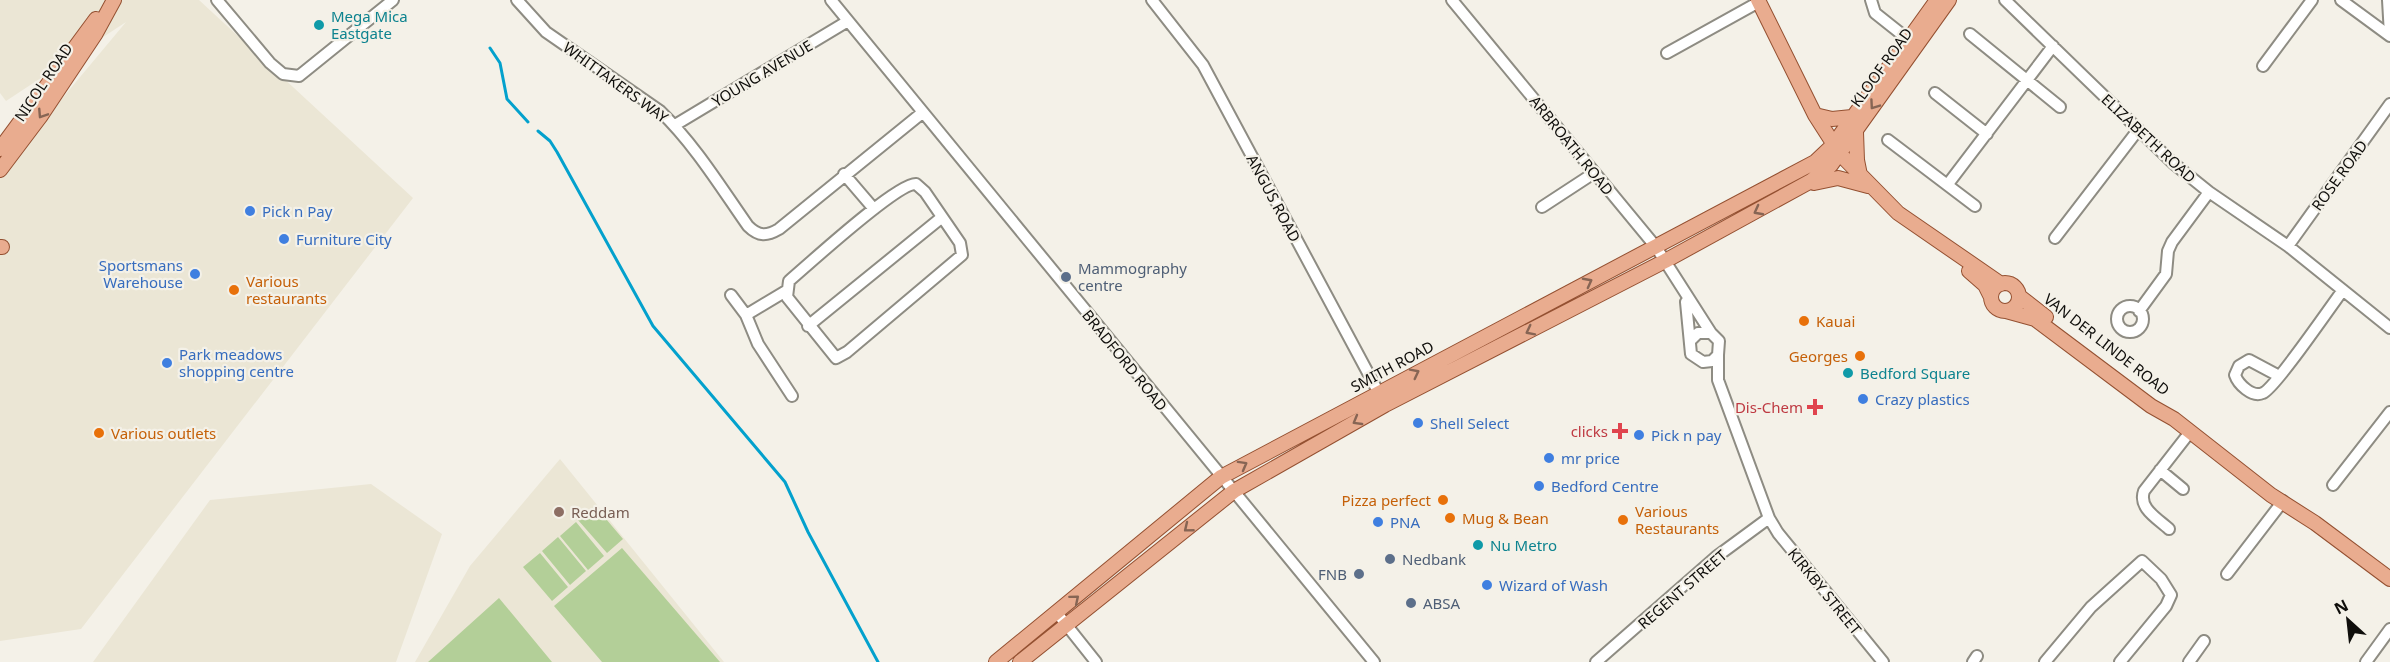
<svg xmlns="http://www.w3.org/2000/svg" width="2390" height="662" viewBox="0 0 2390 662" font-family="'Noto Sans',sans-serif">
<rect width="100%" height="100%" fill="#f4f1e8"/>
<path fill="#ebe6d5" d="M0 0H199L413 198 81 629 0 641V173L126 22 6 101 0 93Z
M560 459 724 662H415L470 566Z
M371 484 442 534 396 662H93L210 500Z"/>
<path fill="#b3cf98" d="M595 506 623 539 607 553 578 520Z
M576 522 604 556 588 570 560 536Z
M558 537 586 571 570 585 542 551Z
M622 548 720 662H602L554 606Z
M540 553 568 587 552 601 523 567Z
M499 598 552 662H428Z"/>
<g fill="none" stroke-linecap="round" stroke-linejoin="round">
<path stroke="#03a1cd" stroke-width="3" d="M490 48 500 63 507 99 528 122
M538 131 550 141 557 152 653 326 785 482 808 532 878 662"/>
<g stroke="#8e8c83" stroke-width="14">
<path id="minor" d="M217 0 270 63 283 74 299 76 393 0
M517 0 546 32 660 111C695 145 720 186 748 226 759 237 767 236 779 229L922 113
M831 0 1374 662
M1152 0 1203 65 1382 399
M1452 0 1656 247 1711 333
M1871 0 1875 13 1914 44
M2005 0 2173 163 2209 192 2288 246 2390 328
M2341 0 2390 36
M2388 0 2390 35
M1970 34 2060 107
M1667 53 1759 2
M2263 66 2312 0
M1935 93 1987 134
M675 125 848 21
M1888 140 1975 206
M844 174 874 209
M916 184 925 192 960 243 962 255 847 352 836 358 787 297 789 281C809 264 897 183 916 184Z
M1948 184 2053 46
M1542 207 1594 173
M2055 238 2138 130
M2288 246 2390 104
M731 295 746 315 758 344 792 396
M1686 302 1691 354 1703 362 1712 361 1718 355 1719 341 1711 333H1698L1692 339
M2117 319a13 13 0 1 1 26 0a13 13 0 1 1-26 0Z
M2139 311 2166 274 2168 251 2172 242 2209 192
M746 315 786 291
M808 326 941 218
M1718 355V380L1769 518 1778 533 1883 662
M2279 376 2249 360 2239 366 2235 375C2238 384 2252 398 2263 393 2275 388 2331 306 2343 290
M2160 470 2183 489
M2333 485 2390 412
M2169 529C2157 518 2138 508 2144 491L2190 432
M2227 574 2283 501
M1057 613 1096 662
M1596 662 1716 557 1769 518
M1973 662 1977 656
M2045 662 2091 607 2142 561 2161 579 2171 595 2166 606 2120 662
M2189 662 2204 641
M2366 662 2390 629"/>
</g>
<g stroke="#945031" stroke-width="16">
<path id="major" d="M1758 0 1815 115 1840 154 1898 213 2001 284
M1815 115 1832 119 1852 117
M1856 132 1857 160 1860 175
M0 149 96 19
M0 170 40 117 96 33 114 0
M1814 183 1838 178 1868 186
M0 247H2
M1969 271 1985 285 1991 297
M1991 297a14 14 0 1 1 28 0a14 14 0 1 1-28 0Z
M2019 296 2046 317
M2006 311 2035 319 2151 406 2174 419 2271 495 2315 523 2390 579
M996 662 1221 477 1815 162 1833 145 1937 0
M1020 662 1234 491 1385 405 1665 261 1811 181 1831 165 1949 0"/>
</g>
<use href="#minor" stroke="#fff" stroke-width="10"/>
<use href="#major" stroke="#e9ac8f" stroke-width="14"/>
</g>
<defs><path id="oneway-chevron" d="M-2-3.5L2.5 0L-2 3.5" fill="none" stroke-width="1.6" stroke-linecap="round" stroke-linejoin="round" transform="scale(1.5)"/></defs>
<g stroke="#876554">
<use href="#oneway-chevron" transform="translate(1874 105) rotate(125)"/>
<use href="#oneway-chevron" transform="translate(42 114) rotate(123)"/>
<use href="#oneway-chevron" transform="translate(1758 211) rotate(152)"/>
<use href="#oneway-chevron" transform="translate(1588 282) rotate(-28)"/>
<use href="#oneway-chevron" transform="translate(1530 331) rotate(153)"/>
<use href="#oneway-chevron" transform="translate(1415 373) rotate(-27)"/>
<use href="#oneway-chevron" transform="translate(1357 421) rotate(150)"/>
<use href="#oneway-chevron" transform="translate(1243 465) rotate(-29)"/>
<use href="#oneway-chevron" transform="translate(1188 528) rotate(141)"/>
<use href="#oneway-chevron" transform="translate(1075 599) rotate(-40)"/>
</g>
<g fill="#0f9aa8" stroke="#f4f1e8" stroke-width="2">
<circle cx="319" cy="25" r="6"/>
<circle cx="1848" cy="373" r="6"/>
<circle cx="1478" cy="545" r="6"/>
</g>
<g fill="#3f7fe0" stroke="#f4f1e8" stroke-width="2">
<circle cx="250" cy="211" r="6"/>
<circle cx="284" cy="239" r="6"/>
<circle cx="195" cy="274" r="6"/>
<circle cx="167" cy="363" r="6"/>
<circle cx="1863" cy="399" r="6"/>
<circle cx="1418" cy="423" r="6"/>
<circle cx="1639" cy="435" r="6"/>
<circle cx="1549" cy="458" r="6"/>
<circle cx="1539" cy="486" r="6"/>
<circle cx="1378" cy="522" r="6"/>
<circle cx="1487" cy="585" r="6"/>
</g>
<g fill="#5c6f8a" stroke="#f4f1e8" stroke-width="2">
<circle cx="1066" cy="277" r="6"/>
<circle cx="1390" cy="559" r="6"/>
<circle cx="1359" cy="574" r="6"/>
<circle cx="1411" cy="603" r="6"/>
</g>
<g fill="#e8710a" stroke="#f4f1e8" stroke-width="2">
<circle cx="234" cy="290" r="6"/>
<circle cx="1804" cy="321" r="6"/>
<circle cx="1860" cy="356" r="6"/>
<circle cx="99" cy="433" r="6"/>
<circle cx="1443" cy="500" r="6"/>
<circle cx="1450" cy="518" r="6"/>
<circle cx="1623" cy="520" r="6"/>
</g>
<g fill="#e0444e" stroke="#f4f1e8" stroke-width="2">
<path d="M1812 398h6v6h6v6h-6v6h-6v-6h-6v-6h6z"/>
<path d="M1617 422h6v6h6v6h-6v6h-6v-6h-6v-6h6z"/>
</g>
<circle fill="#8d6e63" stroke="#f4f1e8" stroke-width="2" cx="559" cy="512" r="6"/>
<g text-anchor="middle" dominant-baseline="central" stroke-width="4.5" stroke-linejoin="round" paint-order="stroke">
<g font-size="15" fill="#0d838f" stroke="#f4f1e8" text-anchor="start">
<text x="331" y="16">Mega Mica<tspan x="331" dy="17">Eastgate</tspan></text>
<text x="1860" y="373">Bedford Square</text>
<text x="1490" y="545">Nu Metro</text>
</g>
<g font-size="15" fill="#0f0e0b" stroke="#f4f1e8">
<text transform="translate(1881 67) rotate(-54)">KLOOF ROAD</text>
<text transform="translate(762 73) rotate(-31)">YOUNG AVENUE</text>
<text transform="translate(43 82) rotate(-56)">NICOL ROAD</text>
<text transform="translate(616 82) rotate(36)">WHITTAKERS WAY</text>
<text transform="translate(2149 138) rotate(43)">ELIZABETH ROAD</text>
<text transform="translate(1572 145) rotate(51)">ARBROATH ROAD</text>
<text transform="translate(2339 175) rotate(-54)">ROSE ROAD</text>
<text transform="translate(1274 198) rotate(62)">ANGUS ROAD</text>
<text transform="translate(2107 344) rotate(38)">VAN DER LINDE ROAD</text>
<text transform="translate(1125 360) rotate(51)">BRADFORD ROAD</text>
<text transform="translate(1392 366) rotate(-28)">SMITH ROAD</text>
<text transform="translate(1682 589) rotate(-41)">REGENT STREET</text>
<text transform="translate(1825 591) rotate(51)">KIRKBY STREET</text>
</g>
<g font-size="15" fill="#366cbe" stroke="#f4f1e8" text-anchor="start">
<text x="262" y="211">Pick n Pay</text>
<text x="296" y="239">Furniture City</text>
<text x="183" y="265" text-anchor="end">Sportsmans<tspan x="183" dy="17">Warehouse</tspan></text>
<text x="179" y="354">Park meadows<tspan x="179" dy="17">shopping centre</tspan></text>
<text x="1875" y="399">Crazy plastics</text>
<text x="1430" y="423">Shell Select</text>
<text x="1651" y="435">Pick n pay</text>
<text x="1561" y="458">mr price</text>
<text x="1551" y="486">Bedford Centre</text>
<text x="1390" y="522">PNA</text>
<text x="1499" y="585">Wizard of Wash</text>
</g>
<g font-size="15" fill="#4e5e75" stroke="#f4f1e8" text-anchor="start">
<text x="1078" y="268">Mammography<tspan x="1078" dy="17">centre</tspan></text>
<text x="1402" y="559">Nedbank</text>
<text x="1347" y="574" text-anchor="end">FNB</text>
<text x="1423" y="603">ABSA</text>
</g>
<g font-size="15" fill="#c56008" stroke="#f4f1e8" text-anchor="start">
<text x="246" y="281">Various<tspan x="246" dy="17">restaurants</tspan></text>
<text x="1816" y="321">Kauai</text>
<text x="1848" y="356" text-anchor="end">Georges</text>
<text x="111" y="433">Various outlets</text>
<text x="1431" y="500" text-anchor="end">Pizza perfect</text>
<text x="1635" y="511">Various<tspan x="1635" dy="17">Restaurants</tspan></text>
<text x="1462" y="518">Mug &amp; Bean</text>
</g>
<g font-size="15" fill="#be3a42" stroke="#f4f1e8" text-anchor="end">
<text x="1803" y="407">Dis-Chem</text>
<text x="1608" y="431">clicks</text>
</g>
<g font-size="15" fill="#785e54" stroke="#f4f1e8" text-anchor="start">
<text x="571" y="512">Reddam</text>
</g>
</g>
<g transform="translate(2348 620) rotate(333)" stroke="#f4f1e8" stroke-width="4.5" paint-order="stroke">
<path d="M0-4.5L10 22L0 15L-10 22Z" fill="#0f0e0b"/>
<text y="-9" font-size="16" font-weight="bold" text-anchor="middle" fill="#0f0e0b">N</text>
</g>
</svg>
